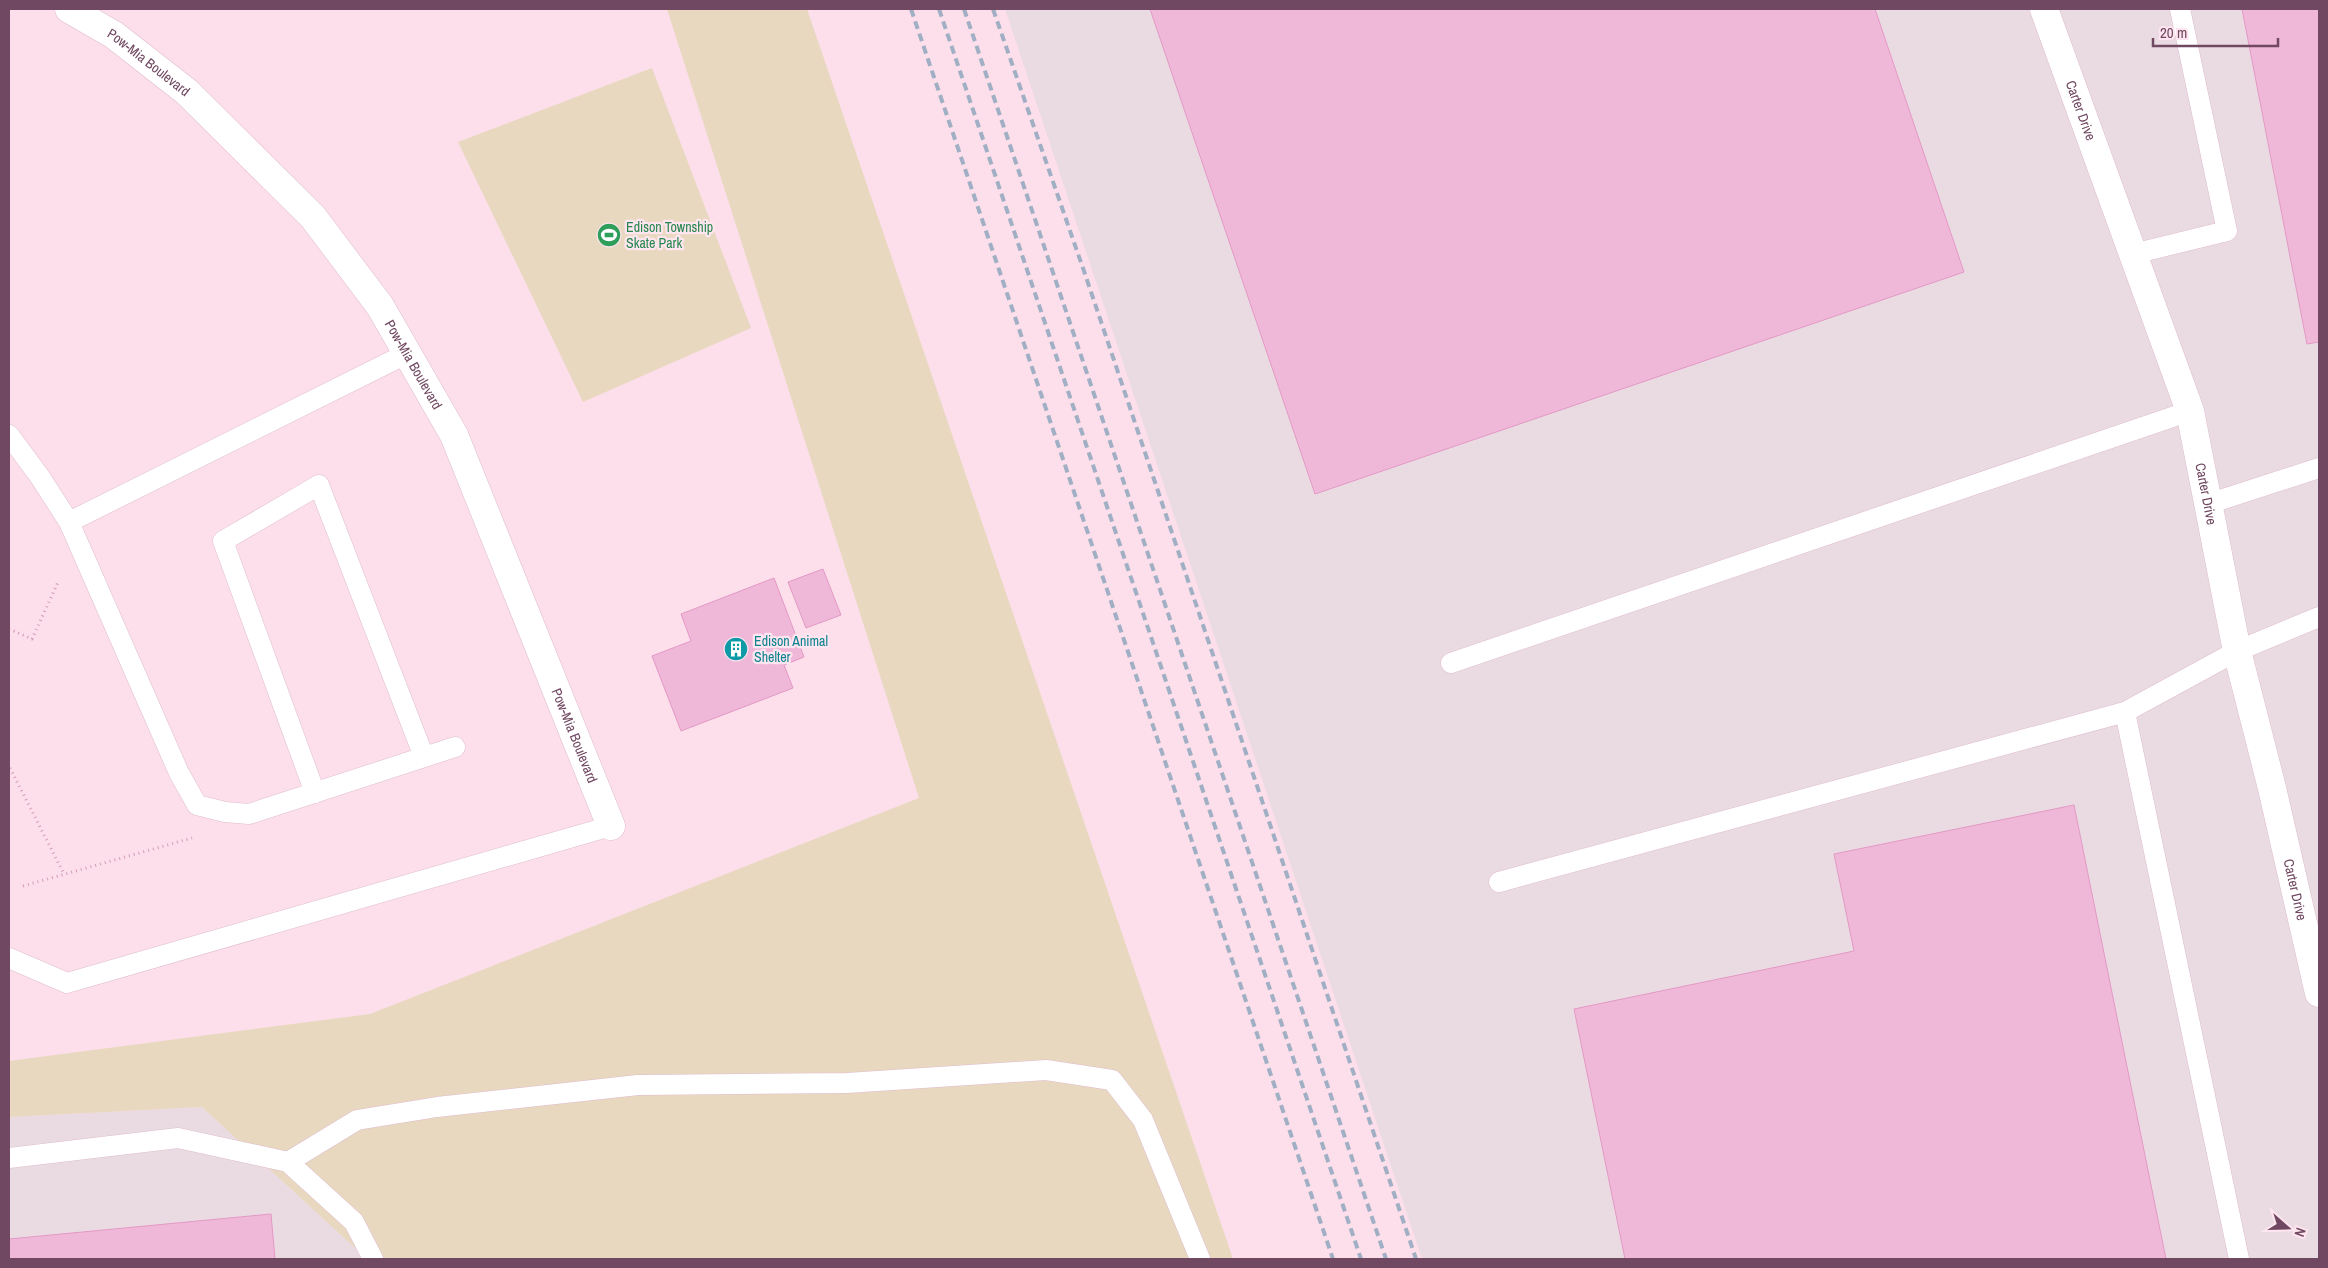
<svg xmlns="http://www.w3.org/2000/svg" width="2328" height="1268" viewBox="0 0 2328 1268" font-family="'Archivo Narrow',sans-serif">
<rect width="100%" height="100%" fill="#fcdfea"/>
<path fill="#eadbe2" d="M1005 9H2319V1259H1422Z
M202 1107 367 1259H9V1117Z"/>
<path fill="#e8d8bf" d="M667 9H807L1233 1259H367L202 1107 9 1117V1061L370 1014 919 798Z
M652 68 751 328 583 402 458 142Z"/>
<path fill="#f0b8d8" stroke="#e398c5" d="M1150 9H1875L1964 272 1315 494Z
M2242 9H2319V342L2307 344Z
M823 569 841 615 806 628 788 582Z
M774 578 804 657 784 665 793 688 681 731 652 656 691 641 681 614Z
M2074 805 2166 1259H1625L1574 1009 1854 951 1834 854Z
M271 1214 275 1259H9V1239Z"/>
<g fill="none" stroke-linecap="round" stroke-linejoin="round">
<g stroke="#dfbcce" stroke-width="21">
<path id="service" d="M2133 254 2227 231 2180 9
M9 435 40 477 69 522 179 773 197 805 225 812 249 814 455 747
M2208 504 2319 468
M69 522 408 353
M1451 663 2190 411
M2125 712 2239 1259
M315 793 223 541 319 485 424 757
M1499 882 2125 712 2237 651 2319 617
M9 958 67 983 611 826
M9 1158 178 1138 288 1162 354 1222 373 1259
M288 1162 357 1120 437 1107 638 1085 847 1083 1046 1070 1112 1080 1143 1120 1200 1259"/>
</g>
<g stroke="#dfbcce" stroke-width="29">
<g id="minor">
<path id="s1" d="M69 9 114 35 187 92 313 217 380 306 454 435 611 826"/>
<path id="s2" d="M2044 9 2190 411 2237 651 2272 788 2319 993"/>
</g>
</g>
<path stroke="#d59bbd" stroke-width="3" stroke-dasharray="1 4" stroke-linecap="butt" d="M9 629 32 639 59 580
M10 768 64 874
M23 886 192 838"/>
<use href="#service" stroke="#fff" stroke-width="20"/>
<use href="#minor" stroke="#fff" stroke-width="28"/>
<path stroke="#a0afc4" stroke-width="4" stroke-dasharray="8 5" stroke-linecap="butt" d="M911 9 1333 1259
M939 9 1361 1259
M964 9 1386 1259
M993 9 1085 274 1416 1259"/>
</g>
<defs>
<g id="stadium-disc" transform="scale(1.25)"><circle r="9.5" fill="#2e9e5b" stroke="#ffe5ef"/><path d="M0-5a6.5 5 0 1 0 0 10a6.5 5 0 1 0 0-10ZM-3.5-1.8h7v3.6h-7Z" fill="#fff"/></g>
<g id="building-disc" transform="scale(1.25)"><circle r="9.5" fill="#0f9aa8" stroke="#ffe5ef"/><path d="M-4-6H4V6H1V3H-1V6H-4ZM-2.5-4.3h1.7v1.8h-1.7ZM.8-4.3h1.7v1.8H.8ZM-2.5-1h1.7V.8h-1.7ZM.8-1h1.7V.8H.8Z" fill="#fff"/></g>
</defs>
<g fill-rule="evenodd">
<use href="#stadium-disc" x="609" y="235"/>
<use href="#building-disc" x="736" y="649"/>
</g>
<g text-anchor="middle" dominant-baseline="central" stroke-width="4.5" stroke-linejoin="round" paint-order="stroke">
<g font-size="14" fill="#714861" stroke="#ffe5ef">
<text stroke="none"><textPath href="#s1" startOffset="96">Pow-Mia Boulevard</textPath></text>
<text stroke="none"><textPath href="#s2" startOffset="108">Carter Drive</textPath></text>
<text stroke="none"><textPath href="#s1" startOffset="501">Pow-Mia Boulevard</textPath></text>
<text stroke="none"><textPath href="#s2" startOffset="512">Carter Drive</textPath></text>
<text stroke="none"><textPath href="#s1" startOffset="906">Pow-Mia Boulevard</textPath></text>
<text stroke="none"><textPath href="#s2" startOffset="918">Carter Drive</textPath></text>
</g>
<g font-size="14" fill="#27864d" stroke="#ffe5ef" text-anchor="start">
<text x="626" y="227">Edison Township<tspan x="626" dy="16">Skate Park</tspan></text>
</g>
<g font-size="14" fill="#0d838f" stroke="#ffe5ef" text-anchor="start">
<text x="754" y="641">Edison Animal<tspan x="754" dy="16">Shelter</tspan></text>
</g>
</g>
<rect width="2328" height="1268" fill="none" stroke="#714861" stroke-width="20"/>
<g transform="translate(2288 1228) rotate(110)" stroke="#ffe5ef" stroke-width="4" paint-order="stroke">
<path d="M0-4L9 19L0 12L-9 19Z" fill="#714861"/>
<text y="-8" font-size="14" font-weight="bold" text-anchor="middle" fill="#714861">N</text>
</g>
<path d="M2153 38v8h125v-8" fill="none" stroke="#714861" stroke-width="2.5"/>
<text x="2160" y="38" font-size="15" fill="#714861" stroke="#ffe5ef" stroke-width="4" paint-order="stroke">20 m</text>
</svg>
